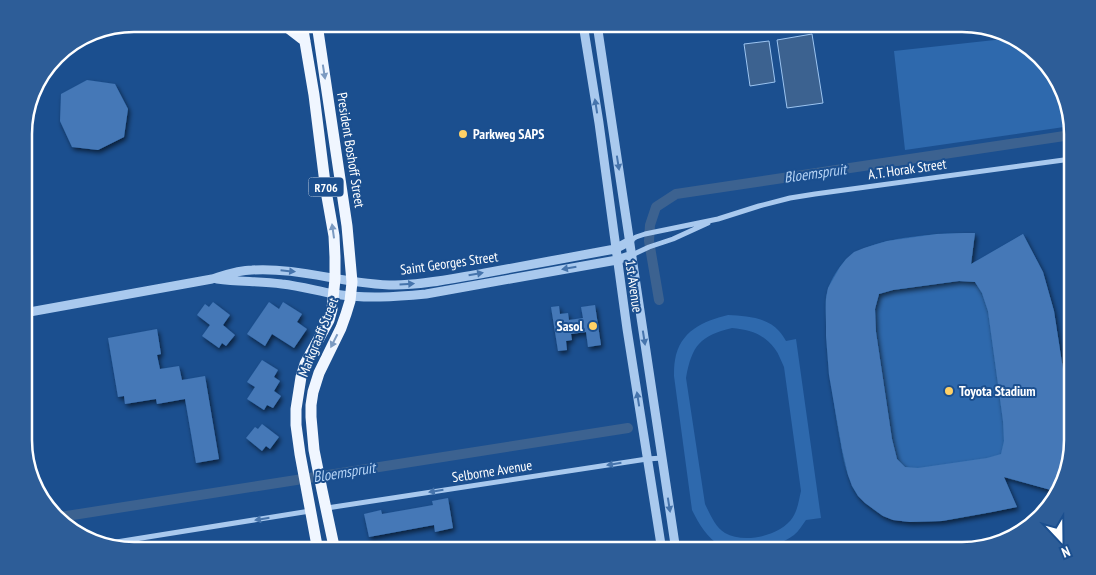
<svg xmlns="http://www.w3.org/2000/svg" width="1096" height="575" viewBox="0 0 1096 575" font-family="'PT Sans Narrow',sans-serif">
<defs>
<filter id="shadow"><feDropShadow dx="2" dy="3" stdDeviation="2.5" flood-color="#0009"/></filter>
</defs>
<rect width="100%" height="100%" fill="#1b4f8f"/>
<path fill="#2e69ad" fill-rule="evenodd" d="M1013 38 1053 73 1071 120V126L905 150 894 51Z
M964 233H975L972 264 1023 234 1043 272 1054 311 1069 408V437L1068 452 1067 463 1061 490 1058 492 1004 478 1017 507C985 514 913 532 883 516 867 508 857 492 849 477 843 465 842 449 839 436 833 400 828 364 826 327 826 318 824 307 826 297 828 284 836 270 845 261 867 237 933 234 964 233Z
M728 315C746 316 766 317 779 331 782 334 784 338 786 341L796 339 821 518 806 520C802 525 799 531 794 535 776 548 754 552 732 548 728 548 724 548 721 546 707 538 699 524 692 510L674 376C674 371 674 365 675 360 680 331 703 321 728 315ZM732 328C750 330 763 333 775 349 779 354 781 361 784 367L801 491C799 499 798 509 793 517 781 536 744 544 725 533 715 527 710 514 705 504L686 378C692 345 700 336 732 328Z"/>
<path fill="#3c6290" stroke="#9cc4f0" d="M812 34 823 103 787 108 777 40Z
M769 41 775 82 750 86 744 44Z"/>
<g fill="none" stroke-linecap="round" stroke-linejoin="round">
<path stroke="#3c6290" stroke-width="10" d="M659 300 649 241 650 225 656 207 676 194 1071 135
M60 517 628 428"/>
</g>
<path fill="#4478b7" fill-rule="evenodd" filter="url(#shadow)" d="M87 80 115 84 128 109 124 137 98 150 72 147 60 121 61 94Z
M964 233H975L971 264 1023 234 1043 272 1054 311 1069 408V437L1068 452 1067 463 1061 490 1058 492 1004 477 1017 507 992 512 942 521 910 522 893 520 883 516 865 503 858 496 852 486 848 475 842 449 829 375 826 336V299L828 288 840 267 846 259 854 252 864 248 887 241 937 234ZM959 281 975 282 982 293 988 311 1003 421 1004 441 1001 454 987 458 918 468 905 467 897 459 892 439 876 332 875 309 879 294 893 290Z
M213 302 230 315 223 325 235 335 226 346 222 343 219 348 202 336 210 325 197 315 205 304 209 307Z
M269 302 279 309 283 302 302 314 297 322 307 329 294 348 272 334 265 346 247 334Z
M595 305 601 345 588 347 586 332 571 334 572 340 566 341 567 350 558 351 551 307 559 306 560 314 568 313 569 320 583 318 581 307Z
M157 329 161 354 157 355 160 369 179 366 182 380 205 376 219 459 196 463 185 399 157 404 156 399 125 404 124 396 118 397 108 338Z
M262 360 278 370 274 377 280 381 274 391 281 396 273 408 267 405 264 410 247 399 255 387 247 382Z
M262 424 279 437 270 449 266 446 262 451 246 438 255 427 258 429Z
M448 498 453 528 435 532 434 525 369 537 364 514 381 510 382 514 433 505 432 501Z
M836 542 837 551H804L803 547Z"/>
<g fill="none" stroke-linecap="round" stroke-linejoin="round">
<path stroke="#a9c9ee" stroke-width="5" d="M630 241 636 237 645 234 718 219 759 206 790 198 815 194 1071 159
M632 255 649 247 673 239 708 223
M327 508 647 459 662 458
M104 544 310 511"/>
<path stroke="#a9c9ee" stroke-width="9" d="M583 24 599 123 627 329 662 551
M597 24 676 551
M217 279C239 282 260 281 282 284 300 286 317 291 334 294 365 299 395 297 426 294L617 260 632 255
M24 313 212 279C225 275 238 270 252 270 300 267 347 285 395 285 425 285 455 278 485 273 528 265 572 257 615 249L630 241"/>
<path stroke="#f0f6ff" stroke-width="11" d="M283 24 305 41
M302 24 314 95 326 191 334 236 335 257V279L332 309 329 320 305 364 301 377 296 409V425L300 454 318 551
M317 24 347 226 352 282 350 301 346 314 341 328 319 373 313 392 311 405V417L314 450 322 490 335 551"/>
</g>
<defs><path id="oneway-solid" d="M-6-.8H1V-3.2L6.5 0L1 3.2V.8H-6Z" transform="scale(1.25)"/></defs>
<g fill="#7b9ac1">
<use href="#oneway-solid" transform="translate(324 72) rotate(81)"/>
<use href="#oneway-solid" transform="translate(333 231) rotate(-98)"/>
<use href="#oneway-solid" transform="translate(334 341) rotate(117)"/>
</g>
<g fill="#4674ac">
<use href="#oneway-solid" transform="translate(596 106) rotate(-99)"/>
<use href="#oneway-solid" transform="translate(618 163) rotate(81)"/>
<use href="#oneway-solid" transform="translate(569 268) rotate(170)"/>
<use href="#oneway-solid" transform="translate(288 271) rotate(6)"/>
<use href="#oneway-solid" transform="translate(476 274) rotate(-10)"/>
<use href="#oneway-solid" transform="translate(407 284) rotate(-4)"/>
<use href="#oneway-solid" transform="translate(644 338) rotate(81)"/>
<use href="#oneway-solid" transform="translate(638 399) rotate(-99)"/>
<use href="#oneway-solid" transform="translate(614 464) rotate(171)"/>
<use href="#oneway-solid" transform="translate(436 491) rotate(171)"/>
<use href="#oneway-solid" transform="translate(669 505) rotate(81)"/>
<use href="#oneway-solid" transform="translate(262 519) rotate(171)"/>
</g>
<g fill="#ffd166" stroke="#1b4f8f" stroke-width="2">
<circle cx="463" cy="134" r="5"/>
<circle cx="593" cy="326" r="5"/>
<circle cx="949" cy="391" r="5"/>
</g>
<g text-anchor="middle" dominant-baseline="central" stroke-width="4" stroke-linejoin="round" paint-order="stroke">
<rect fill="#1b4f8f" stroke="#bbcadd" stroke-width="1" x="308.5" y="177.5" width="35" height="19" rx="4"/>
<g font-size="12" font-weight="bold" fill="#fff">
<text x="326" y="187">R706</text>
</g>
<g font-size="14" font-weight="bold" fill="#fff" stroke="#1b4f8f" text-anchor="start">
<text x="473" y="134">Parkweg SAPS</text>
<text x="583" y="326" text-anchor="end">Sasol</text>
<text x="959" y="391">Toyota Stadium</text>
</g>
<g font-size="14" fill="#fff" stroke="#1b4f8f">
<text transform="translate(351 150) rotate(81)">President Boshoff Street</text>
<text transform="translate(907 169) rotate(-8)">A.T. Horak Street</text>
<text transform="translate(449 263) rotate(-8)">Saint Georges Street</text>
<text transform="translate(634 286) rotate(82)">1st Avenue</text>
<text transform="translate(318 337) rotate(-68)">Markgraaff Street</text>
<text transform="translate(492 471) rotate(-9)">Selborne Avenue</text>
</g>
<g font-size="15" font-style="italic" fill="#b5d3f5" stroke="#1b4f8f">
<text transform="translate(815 173) rotate(-8)">Bloemspruit</text>
<text transform="translate(344 472) rotate(-9)">Bloemspruit</text>
</g>
</g>
<path d="M0 0H1096V575H0ZM134 32H962A102 102 0 0 1 1064 134V440A102 102 0 0 1 962 542H134A102 102 0 0 1 32 440V134A102 102 0 0 1 134 32Z" fill="#2d5d98" fill-rule="evenodd"/>
<path fill="none" stroke="#fff" stroke-width="2.5" d="M134 32H962A102 102 0 0 1 1064 134V440A102 102 0 0 1 962 542H134A102 102 0 0 1 32 440V134A102 102 0 0 1 134 32Z"/>
<g transform="translate(1061 540) rotate(158)" stroke="#1b4f8f" stroke-width="4" paint-order="stroke">
<path d="M0-4L9 19L0 12L-9 19Z" fill="#ffffff"/>
<text y="-8" font-size="14" font-weight="bold" text-anchor="middle" fill="#ffffff">N</text>
</g>
</svg>
